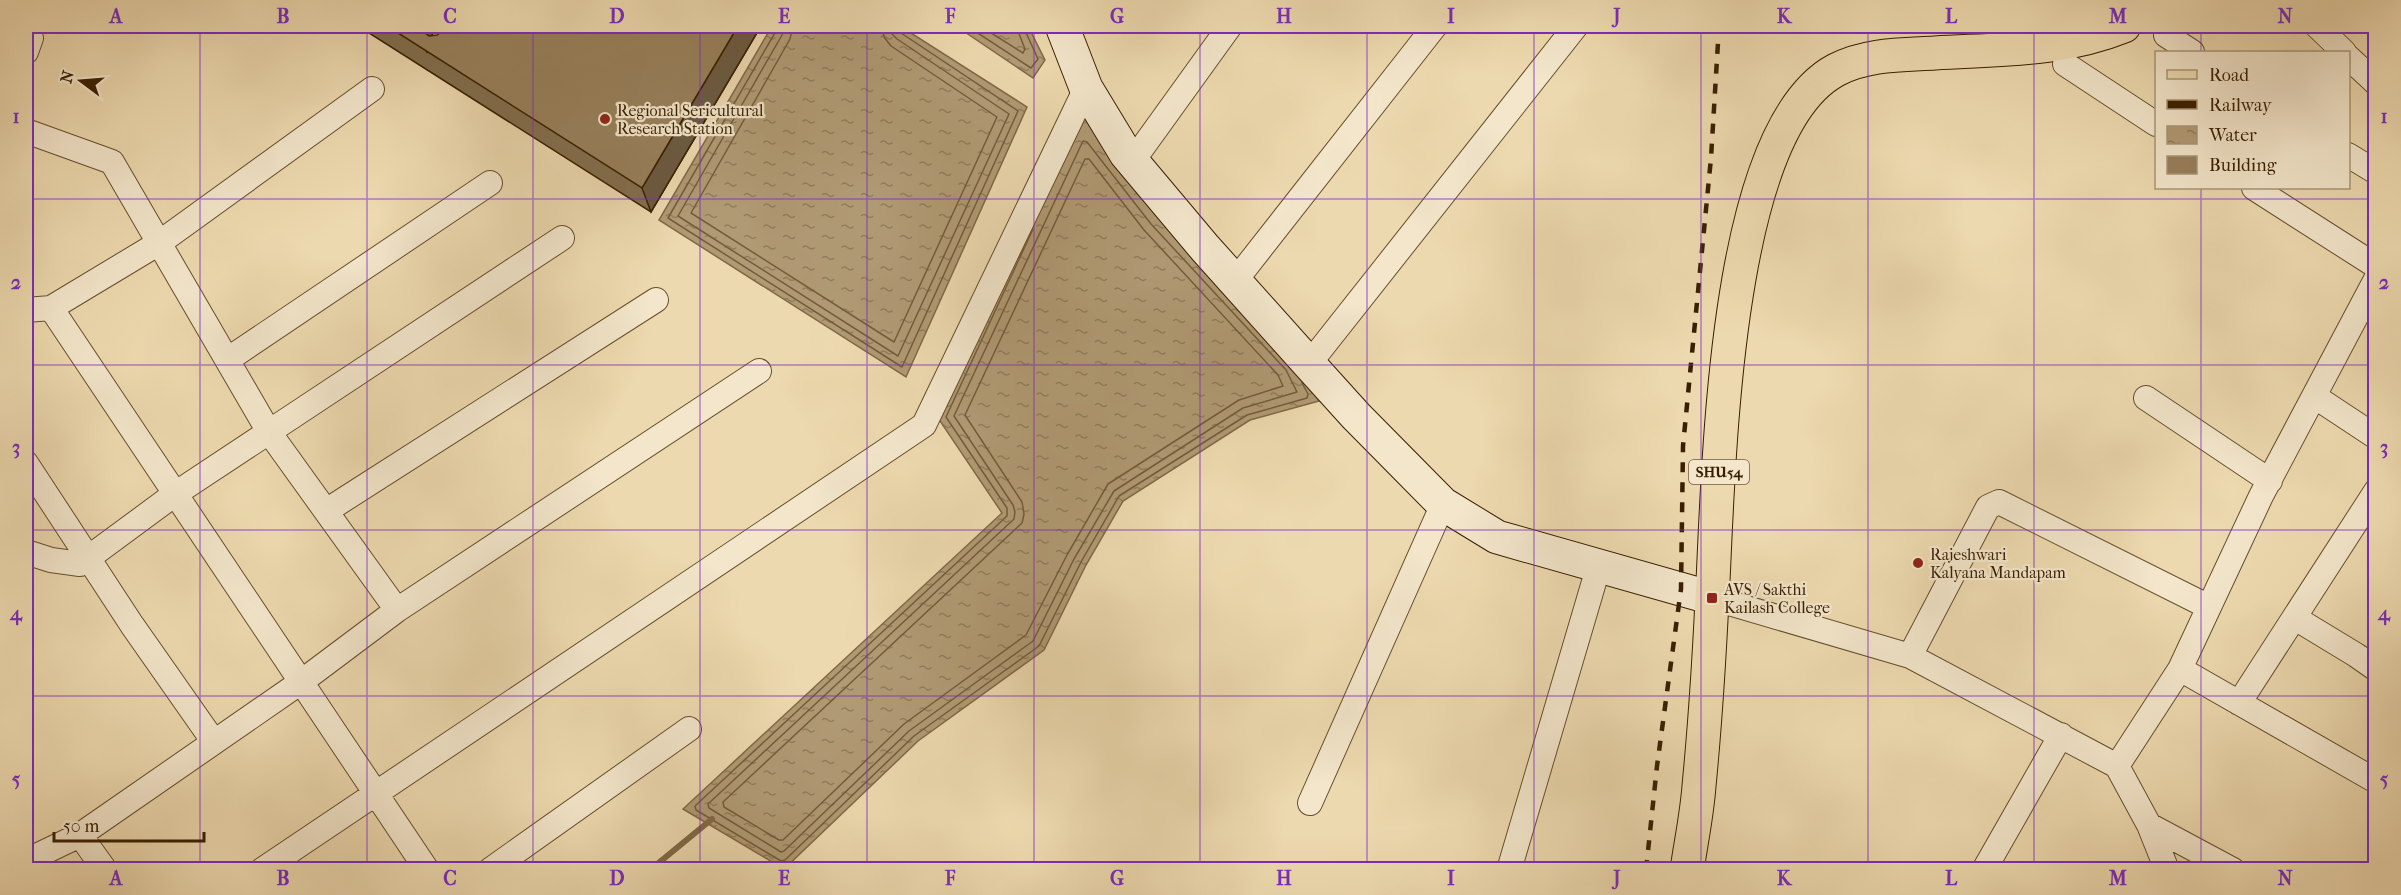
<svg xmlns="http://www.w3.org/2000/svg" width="2401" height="895" viewBox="0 0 2401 895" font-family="'IM FELL French Canon',serif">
<defs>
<pattern id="water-ripples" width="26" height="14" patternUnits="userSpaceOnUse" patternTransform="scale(1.5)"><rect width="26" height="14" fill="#b09a74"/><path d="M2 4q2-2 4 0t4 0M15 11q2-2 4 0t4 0" fill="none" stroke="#907d5d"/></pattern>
</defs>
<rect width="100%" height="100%" fill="#edd9af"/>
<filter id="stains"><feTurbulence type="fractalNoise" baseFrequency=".00333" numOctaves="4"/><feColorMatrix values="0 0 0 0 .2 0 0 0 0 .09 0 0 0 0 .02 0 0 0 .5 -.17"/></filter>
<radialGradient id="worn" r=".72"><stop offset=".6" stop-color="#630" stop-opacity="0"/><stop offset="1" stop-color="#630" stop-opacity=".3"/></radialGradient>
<path fill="url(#water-ripples)" stroke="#806946" stroke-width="1.5" d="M772 26H900L1027 107 906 377 659 220Z
M956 26H1028L1045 60 1033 78Z
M1081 113 1297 362 1319 401 1250 420 1123 501 1086 565 1044 650 918 741 784 869 683 809 1002 513 938 418Z"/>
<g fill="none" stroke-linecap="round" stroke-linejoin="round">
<path stroke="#745c3a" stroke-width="1.5" d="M777 26 776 31 668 218 902 367 1018 111 901 33 898 26
M784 26 782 35 678 216 898 356 1009 114 897 39 892 34 891 26
M793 26 790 39 691 213 894 342 997 117 891 46 884 37 882 26
M967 26 1031 68 1038 59 1023 26
M980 26 1023 53 1025 49 1016 26
M1083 141 1087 142 1151 224 1286 370 1297 392 1243 408 1114 491 1074 559 1033 641 909 731 784 851 781 852 709 808 708 804 1014 519 1015 512 1013 505 954 416Z
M1085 159H1089L1144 230 1278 375 1283 386 1239 400 1108 484 1067 555 1026 635 904 724 783 840H779L724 807 723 802 1022 523 1024 514 1022 502 965 415Z
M1033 229 946 417 1007 508V516L695 806 696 810 781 861 785 860 914 736 1039 646 1081 562 1119 496 1247 415 1307 398 1308 394 1302 383"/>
<path stroke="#806946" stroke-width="6" d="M650 870 712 819"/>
<g stroke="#664e2c" stroke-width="26">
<path id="street" d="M2317 26 2344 52
M2166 35 2192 52
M26 52 31 38
M2348 57 2376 83
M2065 64 2156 124
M26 131 112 162 269 432 397 610
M2348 155 2376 172
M1132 162 1230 26
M2254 188 2376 266
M1235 281 1435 26
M51 308 427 870
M26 310 51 308 159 243 372 89
M227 360 490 183
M1309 364 1576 26
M2314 396 2376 437
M2146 398 2270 481
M26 463 132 625 214 742
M326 511 656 300
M26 552 51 560 80 564 175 494 562 238
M1712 598 1910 656 2117 766 2149 825 2167 870
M2295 618 2356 655 2376 669
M1910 656 1988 507 1999 502 2209 607
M2180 669 2376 781
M2239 703 2376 491
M2117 766 2180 669 2261 496 2376 279
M1310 803 1443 504
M2149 825 2233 870
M80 835 105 870
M26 861 80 835 301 682 397 610 759 371
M262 870 924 425 1086 88
M490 870 689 729
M1509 870 1599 565
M1984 870 2061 735"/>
</g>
<g stroke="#391f01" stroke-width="35">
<path id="secondary" d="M1062 26 1086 88 1126 154 1205 248 1309 364 1356 416 1443 504 1497 537 1712 598"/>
</g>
<g stroke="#391f01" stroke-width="35">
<path id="primary" d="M1687 870C1691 842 1697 814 1699 786 1705 724 1709 662 1712 600 1719 480 1721 132 1836 70 1867 54 1901 55 1935 53 2001 49 2062 51 2124 26"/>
</g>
<use href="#street" stroke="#f3e6cb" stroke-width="24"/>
<use href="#secondary" stroke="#f3e6cb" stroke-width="33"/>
<use href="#primary" stroke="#edd9af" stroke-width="33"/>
<path stroke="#391f01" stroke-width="4.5" stroke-dasharray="10 10" stroke-linecap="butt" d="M1646 870 1657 766 1681 589 1683 446 1711 158 1719 26"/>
</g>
<path fill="#826e4e" stroke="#391f01" stroke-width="1.5" d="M358 26H438L431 36 761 26 651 212Z"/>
<path fill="#6a5a40" stroke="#391f01" stroke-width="1.5" d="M418 26H438L426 44 427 53Z
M738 26H761L651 212 642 188Z"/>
<path fill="#97805b" stroke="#391f01" stroke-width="1.5" d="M387 26H418L419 28 429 36 437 35 443 30 446 26H738L642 188Z"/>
<path fill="none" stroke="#7b2cbf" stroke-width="1.5" stroke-opacity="0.55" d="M200 26V870M367 26V870M533 26V870M700 26V870M867 26V870M1034 26V870M1200 26V870M1367 26V870M1534 26V870M1701 26V870M1868 26V870M2034 26V870M2201 26V52M2201 188V870M26 199H2376M26 365H2376M26 530H2376M26 696H2376"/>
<g fill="#8f2418" stroke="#f3e6cb" stroke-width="2">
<circle cx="605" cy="119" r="6"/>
<circle cx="1918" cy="563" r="6"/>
<rect x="1706" y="592" width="12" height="12" rx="3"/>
</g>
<g text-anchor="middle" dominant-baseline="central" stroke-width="4.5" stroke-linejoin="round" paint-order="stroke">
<rect fill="#f3e6cb" stroke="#715b3e" stroke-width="1.5" x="1689" y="460" width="60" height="24" rx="4.5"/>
<g font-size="15" font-weight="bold" fill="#391f01">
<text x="1719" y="472">SHU54</text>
</g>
<g font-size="16" fill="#391f01" stroke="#f3e6cb" text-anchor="start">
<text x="617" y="110">Regional Sericultural<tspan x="617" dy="18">Research Station</tspan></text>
<text x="1930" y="554">Rajeshwari<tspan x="1930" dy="18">Kalyana Mandapam</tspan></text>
<text x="1724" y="589">AVS / Sakthi<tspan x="1724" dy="18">Kailash College</tspan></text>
</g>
</g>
<rect width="2401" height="895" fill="none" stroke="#edd9af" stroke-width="66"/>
<rect x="2155" y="51" width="195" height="138" fill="#f3e6cb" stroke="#a9967a" stroke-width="1.5"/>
<rect x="2167" y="70" width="30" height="9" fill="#edd9af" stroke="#a9967a" stroke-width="1.5"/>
<text x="2209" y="81" font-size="18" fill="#391f01">Road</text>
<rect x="2167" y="100" width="30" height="9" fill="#391f01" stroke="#a9967a" stroke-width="1.5"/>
<text x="2209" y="111" font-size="18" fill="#391f01">Railway</text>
<rect x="2167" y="126" width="30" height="18" fill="url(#water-ripples)" stroke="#a9967a" stroke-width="1.5"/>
<text x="2209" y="141" font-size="18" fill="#391f01">Water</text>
<rect x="2167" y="156" width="30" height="18" fill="#97805b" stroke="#a9967a" stroke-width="1.5"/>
<text x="2209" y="171" font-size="18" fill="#391f01">Building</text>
<g transform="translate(81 81) rotate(286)" stroke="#f3e6cb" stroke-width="4.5" paint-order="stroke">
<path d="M0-4.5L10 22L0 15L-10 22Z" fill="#391f01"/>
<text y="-9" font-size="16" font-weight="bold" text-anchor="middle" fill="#391f01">N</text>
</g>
<path d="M54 832v9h150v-9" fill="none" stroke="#391f01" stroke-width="3"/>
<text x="63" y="832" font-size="18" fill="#391f01" stroke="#f3e6cb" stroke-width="4.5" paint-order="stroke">50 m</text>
<rect x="33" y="33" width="2335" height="829" fill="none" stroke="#7b2cbf" stroke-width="2"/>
<g font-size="20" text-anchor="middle" font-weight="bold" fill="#7b2cbf">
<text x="116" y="23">A</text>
<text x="283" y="23">B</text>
<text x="450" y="23">C</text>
<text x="617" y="23">D</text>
<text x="784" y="23">E</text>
<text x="950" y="23">F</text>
<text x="1117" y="23">G</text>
<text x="1284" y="23">H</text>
<text x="1451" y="23">I</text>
<text x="1617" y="23">J</text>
<text x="1784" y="23">K</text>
<text x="1951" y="23">L</text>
<text x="2118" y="23">M</text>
<text x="2285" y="23">N</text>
<text x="16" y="123">1</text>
<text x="2384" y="123">1</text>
<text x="16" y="289">2</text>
<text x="2384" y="289">2</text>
<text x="16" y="454">3</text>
<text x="2384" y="454">3</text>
<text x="16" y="620">4</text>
<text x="2384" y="620">4</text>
<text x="16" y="786">5</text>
<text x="2384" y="786">5</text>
<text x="116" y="885">A</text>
<text x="283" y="885">B</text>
<text x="450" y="885">C</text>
<text x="617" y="885">D</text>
<text x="784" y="885">E</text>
<text x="950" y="885">F</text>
<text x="1117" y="885">G</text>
<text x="1284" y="885">H</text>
<text x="1451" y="885">I</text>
<text x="1617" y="885">J</text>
<text x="1784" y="885">K</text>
<text x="1951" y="885">L</text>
<text x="2118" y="885">M</text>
<text x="2285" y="885">N</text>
</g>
<rect width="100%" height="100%" filter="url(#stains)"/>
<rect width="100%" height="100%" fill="url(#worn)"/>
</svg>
